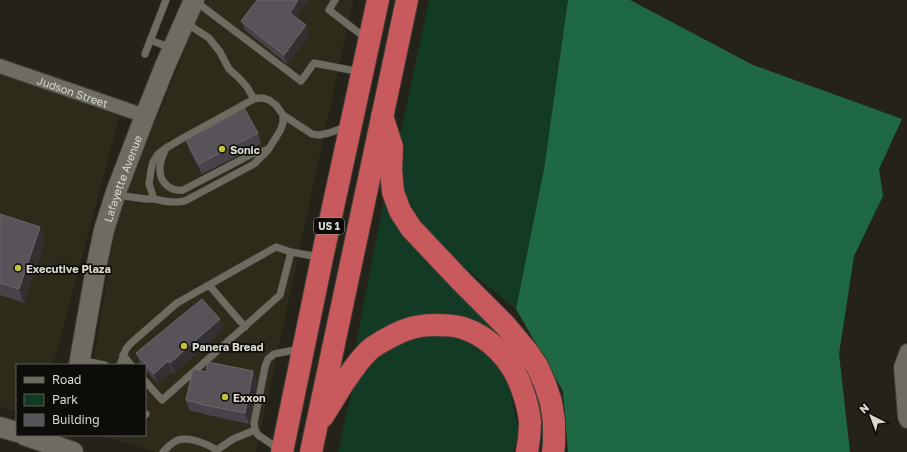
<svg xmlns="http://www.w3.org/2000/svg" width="907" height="452" viewBox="0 0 907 452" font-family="'Golos Text',sans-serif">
<rect width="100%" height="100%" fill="#252319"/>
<path fill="#2e2b1b" d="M207 0H353L256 452H156L99 435H145V365H93L117 218 197 20Z
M0 74 120 113 96 205 53 365H17V412L0 406Z"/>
<path fill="#123a25" d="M429 0H568L544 169 516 309 452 257 423 228 398 183V145Z
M384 198 406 236 502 339 501 341 467 321 359 348 356 344Z
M420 333 456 334 485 351 507 377 519 433 513 452H338L347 411 353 389 362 372 381 353Z"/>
<path fill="#1e6944" d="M568 0H630L753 65 902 119 879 169 883 196 854 256 839 354 850 452H568L563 391 516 309 544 169Z"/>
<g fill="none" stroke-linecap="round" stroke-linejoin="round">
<g stroke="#3f3d35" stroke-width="8">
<path id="lane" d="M335 0 329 10 367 39
M195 1 301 81 314 63 361 72
M186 23 209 38 220 52 229 69 239 78 247 87 254 99
M150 40 171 48
M145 54 166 0
M283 115V123L280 131 268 150 254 164 185 201C174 203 165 202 154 199L149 184 151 170 153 162 158 154 166 148 183 138 254 99 259 98H263L269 100 276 105 283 115 312 134 319 135 329 133 348 126
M166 148C163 155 159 162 160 170 160 182 170 192 183 190L252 154 267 150
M116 195 146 199H154
M209 285 245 327
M123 355 131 365
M80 360 105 365
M120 365 126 349 130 344 177 303 276 247 291 252 319 257
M145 381 162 400 280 295 291 252
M145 415 146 414
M279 449 258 435 255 430 254 423 265 367 268 359 274 354 300 349
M163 452C167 448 172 442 178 440 189 436 207 444 217 450
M216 452 217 450 233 439 255 430"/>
</g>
<g stroke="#3f3d35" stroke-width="16">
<g id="street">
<path id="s1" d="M0 66 145 116"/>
<path d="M907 351 901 367 905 417 907 421"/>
</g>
</g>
<g stroke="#3f3d35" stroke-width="22">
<g id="secondary">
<path id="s2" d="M79 365 96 268 104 230 116 192 145 116 165 66 194 0"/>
<path d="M0 427 17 432"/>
<path d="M24 435 73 452"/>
</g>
</g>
<g stroke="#3f3d35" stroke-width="24">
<path id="highway" d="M382 116 392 147 391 170 393 192 400 211 411 228 461 281 505 325 526 350 537 366 545 384 551 402 554 422V444L553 452
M323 416C330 405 337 393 344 382 353 370 361 356 373 347 384 340 396 333 408 329 417 326 426 325 435 325 444 325 454 325 463 328 491 337 513 362 522 389 526 400 529 410 530 422 530 432 529 442 527 452
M282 452 322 258 378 0
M311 452 407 0"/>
</g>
<use href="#lane" stroke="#6e6c60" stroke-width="7"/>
<use href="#street" stroke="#6e6c60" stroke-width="14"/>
<use href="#secondary" stroke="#6e6c60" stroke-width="20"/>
<use href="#highway" stroke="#c85a5d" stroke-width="22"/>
</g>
<path fill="#49424a" d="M308 0 296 18 306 25 310 35 287 64 245 30 241 21Z
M258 133 261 144 202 174 189 150 186 140Z
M0 214 45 240 24 303 0 295Z
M224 329 174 373 172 372 158 384 145 369V365H142L140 363 136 353Z
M253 371 257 381 249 424 203 414 202 413 190 411 186 400 206 372Z"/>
<path fill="#342f30" d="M298 0H308L293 23 290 13Z
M306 25 310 35 287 64 284 55Z
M40 227 45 240 24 303 19 289Z
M220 319 224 329 174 373 170 363Z
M168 361 172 372 158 384 154 374Z
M253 371 257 381 249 424 245 413Z"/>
<path fill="#585259" stroke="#6c676c" d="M257 0H298L290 13 306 25 284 55 241 21Z
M244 108 258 133 199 164 186 140Z
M0 214 40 227 19 289 0 283Z
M202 299 220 319 170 363 168 361 154 374 136 353Z
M208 362 253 371 245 413 199 404V403L186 400 193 369 206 372Z"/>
<g fill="#c1be40" stroke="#0d0c08" stroke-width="1.5">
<circle cx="222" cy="149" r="4"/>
<circle cx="18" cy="268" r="4"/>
<circle cx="184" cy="346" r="4"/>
<circle cx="225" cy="397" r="4"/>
</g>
<g text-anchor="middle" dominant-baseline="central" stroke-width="3.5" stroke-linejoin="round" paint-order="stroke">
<rect fill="#0d0c08" stroke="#9c9b95" stroke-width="1" x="314" y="218" width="30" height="16" rx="3"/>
<g font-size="10" font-weight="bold" fill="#d9d8d1">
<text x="329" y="226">US 1</text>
</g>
<g font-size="11" fill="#d9d8d1" stroke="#0d0c08">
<text stroke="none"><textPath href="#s1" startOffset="77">Judson Street</textPath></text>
<text stroke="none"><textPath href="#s2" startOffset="192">Lafayette Avenue</textPath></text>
</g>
<g font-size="11" font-weight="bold" fill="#d9d8d1" stroke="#0d0c08" text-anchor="start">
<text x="230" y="149">Sonic</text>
<text x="26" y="268">Executive Plaza</text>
<text x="192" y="346">Panera Bread</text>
<text x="233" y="397">Exxon</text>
</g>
</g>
<rect x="16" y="364" width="130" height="72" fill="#0d0c08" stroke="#5f5e58"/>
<rect x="24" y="377" width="20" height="6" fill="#6e6c60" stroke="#5f5e58"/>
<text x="52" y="384" font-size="12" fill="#d9d8d1">Road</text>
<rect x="24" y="394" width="20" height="12" fill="#123a25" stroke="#5f5e58"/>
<text x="52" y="404" font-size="12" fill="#d9d8d1">Park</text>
<rect x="24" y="414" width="20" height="12" fill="#585259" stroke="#5f5e58"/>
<text x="52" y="424" font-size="12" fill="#d9d8d1">Building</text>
<g transform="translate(871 416) rotate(318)" stroke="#0d0c08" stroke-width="3" paint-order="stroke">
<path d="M0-3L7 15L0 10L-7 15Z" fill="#d9d8d1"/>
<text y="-6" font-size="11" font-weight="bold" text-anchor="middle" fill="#d9d8d1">N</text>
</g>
</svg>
